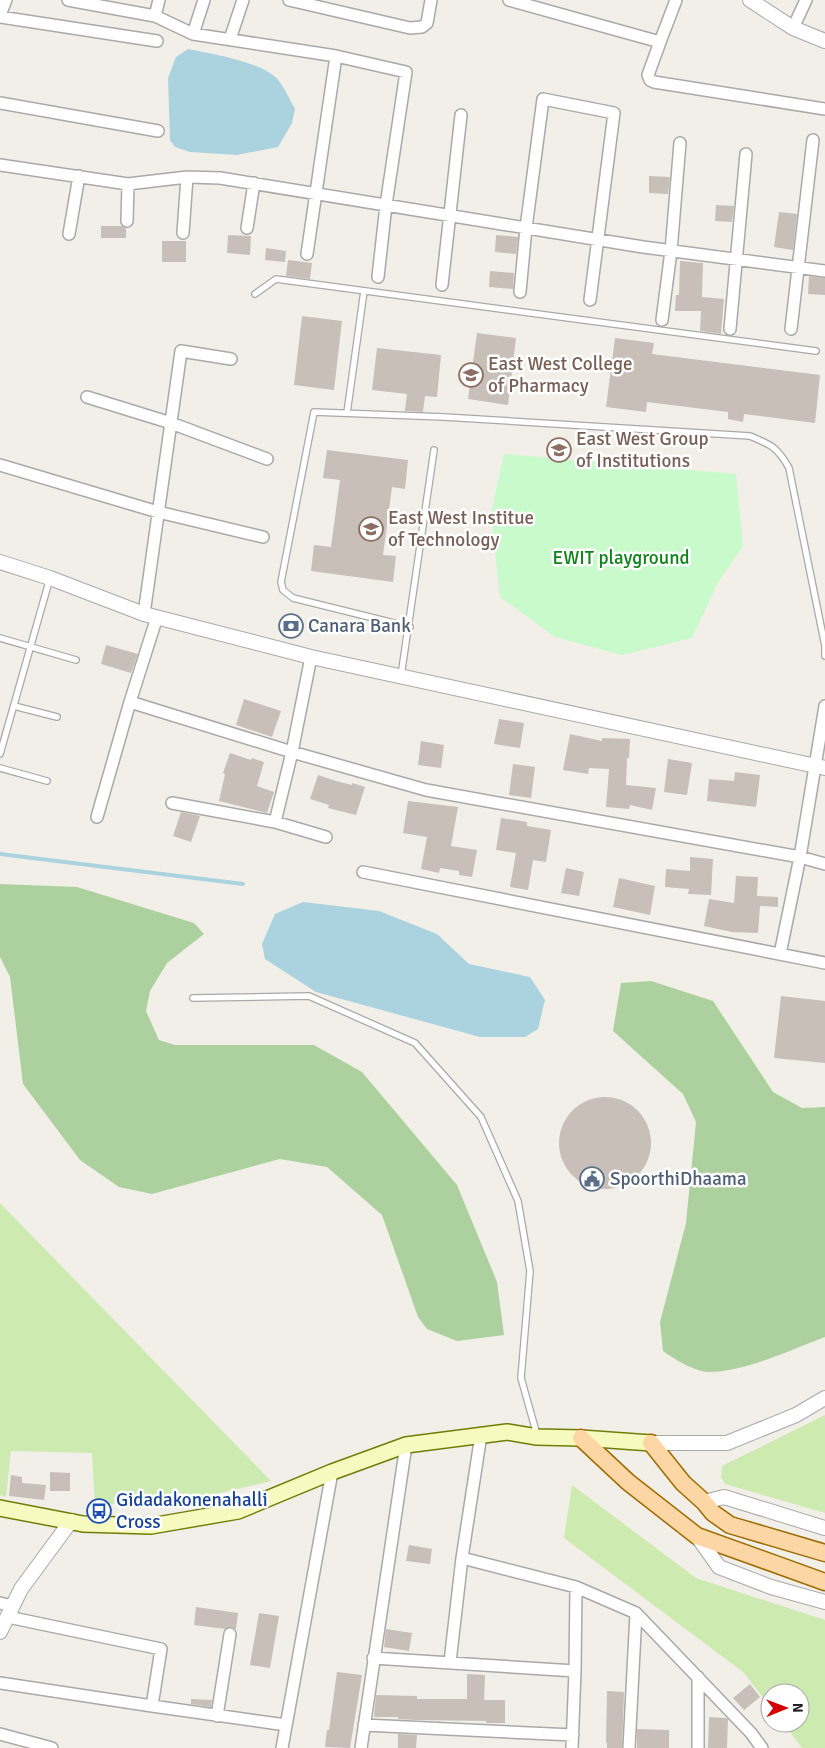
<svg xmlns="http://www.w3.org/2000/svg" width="825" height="1748" viewBox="0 0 825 1748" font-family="Signika,sans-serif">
<rect width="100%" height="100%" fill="#f2efe9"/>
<path fill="#cdebb0" d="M0 1203 271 1481 191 1500 95 1505 92 1453 11 1451 6 1497 0 1495Z
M825 1415V1513L725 1484 721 1477 722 1466Z
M572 1485 696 1578 825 1620V1748H802L783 1723H800V1693H770V1706L743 1672 564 1538Z"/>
<path fill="#add19e" d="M0 884 77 887 194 923 204 934 167 963 150 991 146 1011 159 1040 175 1045H314L362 1072 457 1185 497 1282 504 1335 457 1341 427 1329 418 1317 382 1215 327 1167 280 1159 152 1194 119 1187 80 1160 23 1084 10 977 0 957Z
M651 981 713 1001 773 1092 802 1108 825 1107V1337C790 1350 745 1372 708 1372 694 1371 674 1359 663 1351L660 1322 686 1223 696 1122 683 1094 613 1031 621 983Z"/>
<path fill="#c8facc" d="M504 454 736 474 743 546 717 584 692 638 622 655 555 637 500 597 491 514Z"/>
<path fill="#aad3df" d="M188 49C212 54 264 62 279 81 285 89 290 100 295 109L292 123 278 147 237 155 190 152 175 147 170 140 168 78 176 57Z
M303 902 379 911 437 934 469 964 530 977 545 1000 538 1029 525 1037H480L316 992 265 959 262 944 275 914Z"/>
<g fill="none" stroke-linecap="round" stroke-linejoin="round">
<path stroke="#aad3df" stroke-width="4" d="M0 854 243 884"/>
</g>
<path fill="#c7bfb8" d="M649 176 670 177 668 194 649 193Z
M716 205 734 206 732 222 715 221Z
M779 212 797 214 793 250 774 247Z
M101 226H122L126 228V238H101Z
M228 235 251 236 250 255 227 253Z
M496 235 518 237 516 254 495 252Z
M162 241H186V262H162Z
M266 248 286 251 285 262 265 260Z
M288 260 312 263 310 279 286 276Z
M680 261 703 263 702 297 724 299 721 334 700 331 701 311H675L676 295H679Z
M490 271 514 273 513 289 489 287Z
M809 276 825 278V295L808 294Z
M302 316 342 321 334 390 294 385Z
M477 333 516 338 508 405 468 399Z
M615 338 654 343 652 354 820 375 815 423 744 414 743 422 728 419V412L647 402 646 412 606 407Z
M377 348 441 355 437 397 425 396 423 412 405 411 407 394 372 390Z
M327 450 408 460 405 489 392 487 383 555 396 556 393 582 311 571 314 545 331 547 340 480 323 478Z
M106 645 138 654 131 673 101 664Z
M244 699 281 711 272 737 236 725Z
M499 719 524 723 520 748 494 744Z
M570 734 602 741V738L630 739 629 758H627L626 785 656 788 652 810 630 805 629 809 606 807 609 769 589 768 588 774 563 770Z
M421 741 444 745 441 768 418 765Z
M230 753 251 760 252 758 264 762 257 786 274 792 267 813 219 801 225 774 223 773Z
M668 759 692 763 687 795 664 792Z
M513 764 535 767 531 798 509 795Z
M735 772 760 775 756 807 707 801 709 779 734 781Z
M318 775 336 781 352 785V783L365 787 356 815 328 808 329 805 310 799Z
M408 801 458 807 451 846 477 850 472 877 459 875V871L440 868 439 873 421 869 427 837 403 833Z
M181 812 200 816 191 842 173 836Z
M501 818 527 822V826L551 830 546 862 533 860 528 890 510 887 516 853 496 850Z
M690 857 713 859 711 895 688 894 689 889 665 887 666 869 690 871Z
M566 868 584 872 579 896 561 893Z
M736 876 758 877 757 896 778 897V907L760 906 758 933 732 932 704 926 709 899 734 903Z
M619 878 655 886 650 915 613 907Z
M781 996 825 1001V1063L774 1058Z
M559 1143a46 46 0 1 1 92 0a46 46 0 1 1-92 0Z
M50 1472 70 1473V1491H50Z
M11 1475 22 1477V1483L46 1485 44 1500 9 1496Z
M409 1545 432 1549 430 1564 406 1561Z
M196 1607 238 1613 236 1629 231 1627 225 1629 194 1625Z
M259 1613 279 1616 270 1668 250 1665Z
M386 1629 412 1633 409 1651 384 1647Z
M337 1672 362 1675 350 1748 325 1747 327 1730H329Z
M467 1674 485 1675 484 1700H505V1723H486V1721L417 1720 398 1719V1717H374L376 1695 417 1696V1699H467Z
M750 1684 760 1697 744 1710 733 1698Z
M607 1691 624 1692 622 1748H607V1743H606Z
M191 1699 212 1700 211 1707 191 1704Z
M709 1717 726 1718 728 1719 727 1748H708Z
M637 1729 669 1730V1748H637Z
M398 1734 417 1735 416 1748H398Z"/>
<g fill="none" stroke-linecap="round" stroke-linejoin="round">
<g stroke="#a9a9a9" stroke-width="8">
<path id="service" d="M255 294 276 279 816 351
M347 413 364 291
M410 627 293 598 283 590 281 582 314 412 444 417 750 436C772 445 778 448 789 468L825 646V656
M0 638 76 660
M401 676 434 450
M14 706 57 717
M0 754 50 578
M0 768 47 781
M193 998 309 996 415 1043 481 1117 518 1201 530 1271 521 1378 537 1435"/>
</g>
<g stroke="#a9a9a9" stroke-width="14">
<path id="minor" d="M68 0 155 16 193 34 336 56 406 72 386 205 378 277
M289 0 410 28 422 27 427 23 431 0
M509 0 660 42 676 0
M0 15 6 0
M155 16 159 0
M0 17 157 41
M793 28 806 0
M193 34 204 0
M230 39 243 0
M660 42 648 75 650 80 654 82 825 109
M0 103 158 131
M0 165 128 184 187 177 220 178 643 247 825 271
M127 221 128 184
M247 228 254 183
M183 233 187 177
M69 234 79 176
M307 254 336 56
M442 285 461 115
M520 292 526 228 543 99 614 113 590 300
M662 320 671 251 680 143
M730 329 746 154
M791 329 813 140
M87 397 171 423 267 459
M0 465 158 512 263 537
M144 614 181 351 231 359
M130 702 292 752 426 790 800 857 825 864
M172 803 275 822 326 837
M97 817 130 702 157 617
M275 822 292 752 311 657
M363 872 825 963
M780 954 800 857 825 706
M481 1435 462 1558 576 1587 636 1613 751 1733 762 1748
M0 1603 13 1606
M373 1658 575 1671
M450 1662 462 1558
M698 1677V1748
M0 1683 152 1706 161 1649 8 1617
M152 1706 286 1725
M217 1716 230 1634
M364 1725 573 1735
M0 1734 52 1748
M282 1748 332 1472
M361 1748 406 1445
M572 1748 575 1671 576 1587
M629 1748 636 1613"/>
</g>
<g stroke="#a9a9a9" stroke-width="16">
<path id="tertiary" d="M750 0 793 28 825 41
M0 562 50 578 144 614 311 657 825 768
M651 1443H727L796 1415 825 1398
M704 1502 724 1497 825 1528
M697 1536 719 1567 771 1587 825 1602
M0 1632 21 1589 71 1521"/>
</g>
<g stroke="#707d05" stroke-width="18">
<path id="secondary" d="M0 1508 83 1524 151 1526 238 1511 332 1472 406 1445 507 1432 537 1437 581 1438 651 1443"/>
</g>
<g stroke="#a06b00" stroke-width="19">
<path id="primary" d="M581 1438 628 1482 697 1536 825 1582
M651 1443 683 1483 704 1502 713 1513 730 1525 825 1553"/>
</g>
<use href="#service" stroke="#fff" stroke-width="5.5"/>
<use href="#minor" stroke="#fff" stroke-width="11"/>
<use href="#tertiary" stroke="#fff" stroke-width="14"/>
<use href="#secondary" stroke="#f7fabf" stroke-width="15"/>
<use href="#primary" stroke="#fcd6a4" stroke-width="16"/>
</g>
<defs>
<g id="university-ring" transform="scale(1.25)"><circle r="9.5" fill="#fff" stroke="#8d6e63" stroke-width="1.5"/><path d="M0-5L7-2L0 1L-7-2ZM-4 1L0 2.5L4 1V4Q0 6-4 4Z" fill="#8d6e63"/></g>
<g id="school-ring" transform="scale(1.25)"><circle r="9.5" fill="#fff" stroke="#8d6e63" stroke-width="1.5"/><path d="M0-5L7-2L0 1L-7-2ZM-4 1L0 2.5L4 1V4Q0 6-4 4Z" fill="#8d6e63"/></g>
<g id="bank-ring" transform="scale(1.25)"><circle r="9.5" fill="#fff" stroke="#5c6f8a" stroke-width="1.5"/><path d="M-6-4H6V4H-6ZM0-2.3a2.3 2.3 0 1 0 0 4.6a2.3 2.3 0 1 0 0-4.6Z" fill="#5c6f8a"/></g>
<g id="civic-ring" transform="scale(1.25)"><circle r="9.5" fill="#fff" stroke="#5c6f8a" stroke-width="1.5"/><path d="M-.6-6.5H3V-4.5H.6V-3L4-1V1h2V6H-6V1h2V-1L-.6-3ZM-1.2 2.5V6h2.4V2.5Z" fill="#5c6f8a"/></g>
<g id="bus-ring" transform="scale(1.25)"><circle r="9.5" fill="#fff" stroke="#1a4fb4" stroke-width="1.5"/><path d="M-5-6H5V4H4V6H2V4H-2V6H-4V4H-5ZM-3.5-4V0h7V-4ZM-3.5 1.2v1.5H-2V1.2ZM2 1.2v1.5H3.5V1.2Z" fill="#1a4fb4"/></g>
</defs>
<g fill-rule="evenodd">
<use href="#university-ring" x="471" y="375"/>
<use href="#university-ring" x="559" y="450"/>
<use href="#school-ring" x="371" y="529"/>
<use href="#bank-ring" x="291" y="626"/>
<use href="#civic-ring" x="592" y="1179"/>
<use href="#bus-ring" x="99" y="1511"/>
</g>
<g text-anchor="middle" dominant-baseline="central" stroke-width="5" stroke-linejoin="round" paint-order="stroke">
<g font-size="19" fill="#785e54" stroke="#fff" text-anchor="start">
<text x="488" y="364">East West College<tspan x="488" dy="22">of Pharmacy</tspan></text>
<text x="576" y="439">East West Group<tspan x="576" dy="22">of Institutions</tspan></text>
<text x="388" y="518">East West Institue<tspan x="388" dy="22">of Technology</tspan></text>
</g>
<g font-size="19" fill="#0c8416" stroke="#fff">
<text x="621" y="558">EWIT playground</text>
</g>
<g font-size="19" fill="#4e5e75" stroke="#fff" text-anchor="start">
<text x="308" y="626">Canara Bank</text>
<text x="610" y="1179">SpoorthiDhaama</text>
</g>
<g font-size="19" fill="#164399" stroke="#fff" text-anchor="start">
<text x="116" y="1500">Gidadakonenahalli<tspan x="116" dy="22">Cross</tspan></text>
</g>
</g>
<g transform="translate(785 1708) rotate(89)"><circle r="24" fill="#ffffff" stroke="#a7a7a7"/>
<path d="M0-4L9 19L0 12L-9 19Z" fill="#d40000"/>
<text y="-8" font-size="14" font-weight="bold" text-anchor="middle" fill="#222222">N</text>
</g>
</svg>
